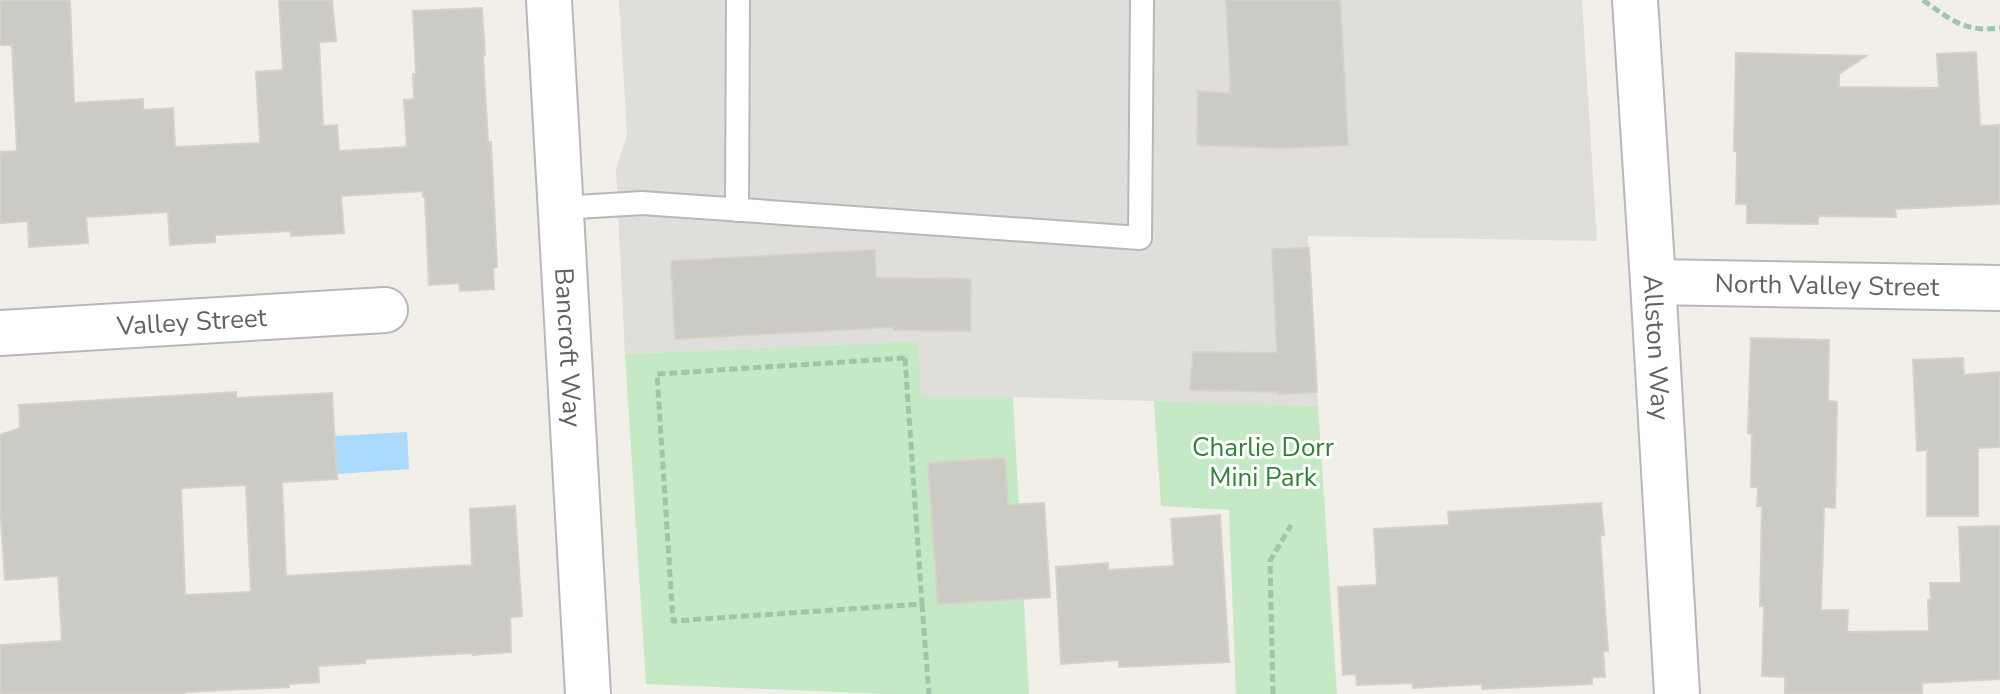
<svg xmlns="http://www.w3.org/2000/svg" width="2000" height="694" viewBox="0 0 2000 694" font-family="'Nunito Sans',sans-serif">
<rect width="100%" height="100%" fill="#f1efe8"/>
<path fill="#e0deda" d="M619 0H1582L1597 241 1308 236 1318 406 1013 397H920L918 341 625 354 616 169 627 135Z"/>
<path fill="#c5e8c5" d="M918 341 921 397H1013L1029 694H887L646 684 625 354Z
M1154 401 1318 406 1337 694H1236L1229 510 1161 506Z"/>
<path fill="#aadaff" d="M407 432 409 469 337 474 335 436Z"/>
<path fill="#cccac5" stroke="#d6d1c6" stroke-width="2" fill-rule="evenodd" d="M0 0H70L74 103 143 99V110L173 108 175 147 260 143 256 72 283 70 279 0H332L336 41 319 42 323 126 337 125 339 151 407 147 404 100 414 99 413 74H416L413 11 482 8 485 55H483L488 142H491L497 267 493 268 494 289 460 291 459 283 429 285 425 197H423V191L341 196 344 233 291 236V231L215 235V242L170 245 168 212 86 217 88 243 29 247 28 221 0 223V152L17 151 12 45H0Z
M1226 0H1340L1348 145 1283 148 1197 145 1198 91 1231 94Z
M1976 52 1980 126 2000 125V204L1895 209 1896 217 1818 216V224L1747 223V204H1736L1737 151H1734L1736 53 1866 56 1839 74V87L1939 88 1937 54Z
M1309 248 1317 392 1279 394V392L1190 390 1193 352 1277 353 1272 249Z
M875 250 876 278 971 279 970 331 894 330V327L675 339 671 261Z
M1751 338 1829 340 1828 401 1837 402 1835 508 1824 507 1821 610H1848L1847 632 1929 631 1928 600H1931L1930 583H1961L1959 527 2000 526V679L1922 683V694H1785V677L1762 676 1764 606H1760L1762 506H1757L1758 487H1751L1752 434 1748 433Z
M1963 358 1964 375 2000 372V447L1978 448V516H1927V450L1917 451 1913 360Z
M236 392V398L332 393 337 479 282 482 286 576 472 565 470 509 515 506 522 616 510 617 511 652 473 655V653L365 659V663L318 666 319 682 289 684V687L185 692V694H0V645L62 641 58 576 5 580 0 505V435L20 428 19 405ZM246 485 251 592 185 595 181 488Z
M1005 458 1008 505 1044 503 1050 597 938 604 928 463Z
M1601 503 1604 535H1600L1608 651H1603L1605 677H1592V684L1482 689V684L1413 688V683L1357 685 1356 674 1343 675 1338 587 1377 585 1374 529 1449 525 1448 512Z
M1220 515 1229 662 1119 667V660L1061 664 1056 567 1108 563V570L1174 566 1171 519Z"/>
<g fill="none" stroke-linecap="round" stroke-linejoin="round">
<g stroke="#b5b8bc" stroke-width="26">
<path id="service" d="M560 208 642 203 1140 238 1142 0
M737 210 738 0"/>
</g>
<g stroke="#b5b8bc" stroke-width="48">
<g id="minor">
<path id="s1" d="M549 0 588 694"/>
<path id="s2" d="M1635 0 1653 282 1677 694"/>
<path id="s3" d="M1653 282 2000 288"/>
<path id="s4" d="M0 333 385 310"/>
</g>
</g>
<path stroke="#9cc7a9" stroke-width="5" stroke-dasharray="8 4" stroke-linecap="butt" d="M1923 0C1949 19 1966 33 2000 28
M905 358 922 604 673 621 657 374Z
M922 604 929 694
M1273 694 1270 561 1291 525"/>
<use href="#service" stroke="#fff" stroke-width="22"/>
<use href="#minor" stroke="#fff" stroke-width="44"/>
</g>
<g text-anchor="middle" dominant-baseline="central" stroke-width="6" stroke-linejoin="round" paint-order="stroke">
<g font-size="26" fill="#5f6368" stroke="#fff">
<text stroke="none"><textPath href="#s3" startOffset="174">North Valley Street</textPath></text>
<text stroke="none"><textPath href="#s4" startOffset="192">Valley Street</textPath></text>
<text stroke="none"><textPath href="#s1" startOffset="348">Bancroft Way</textPath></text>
<text stroke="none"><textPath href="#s2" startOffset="348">Allston Way</textPath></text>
</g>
<g font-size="26" fill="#348238" stroke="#fff">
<text x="1263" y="447">Charlie Dorr<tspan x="1263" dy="30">Mini Park</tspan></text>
</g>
</g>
</svg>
